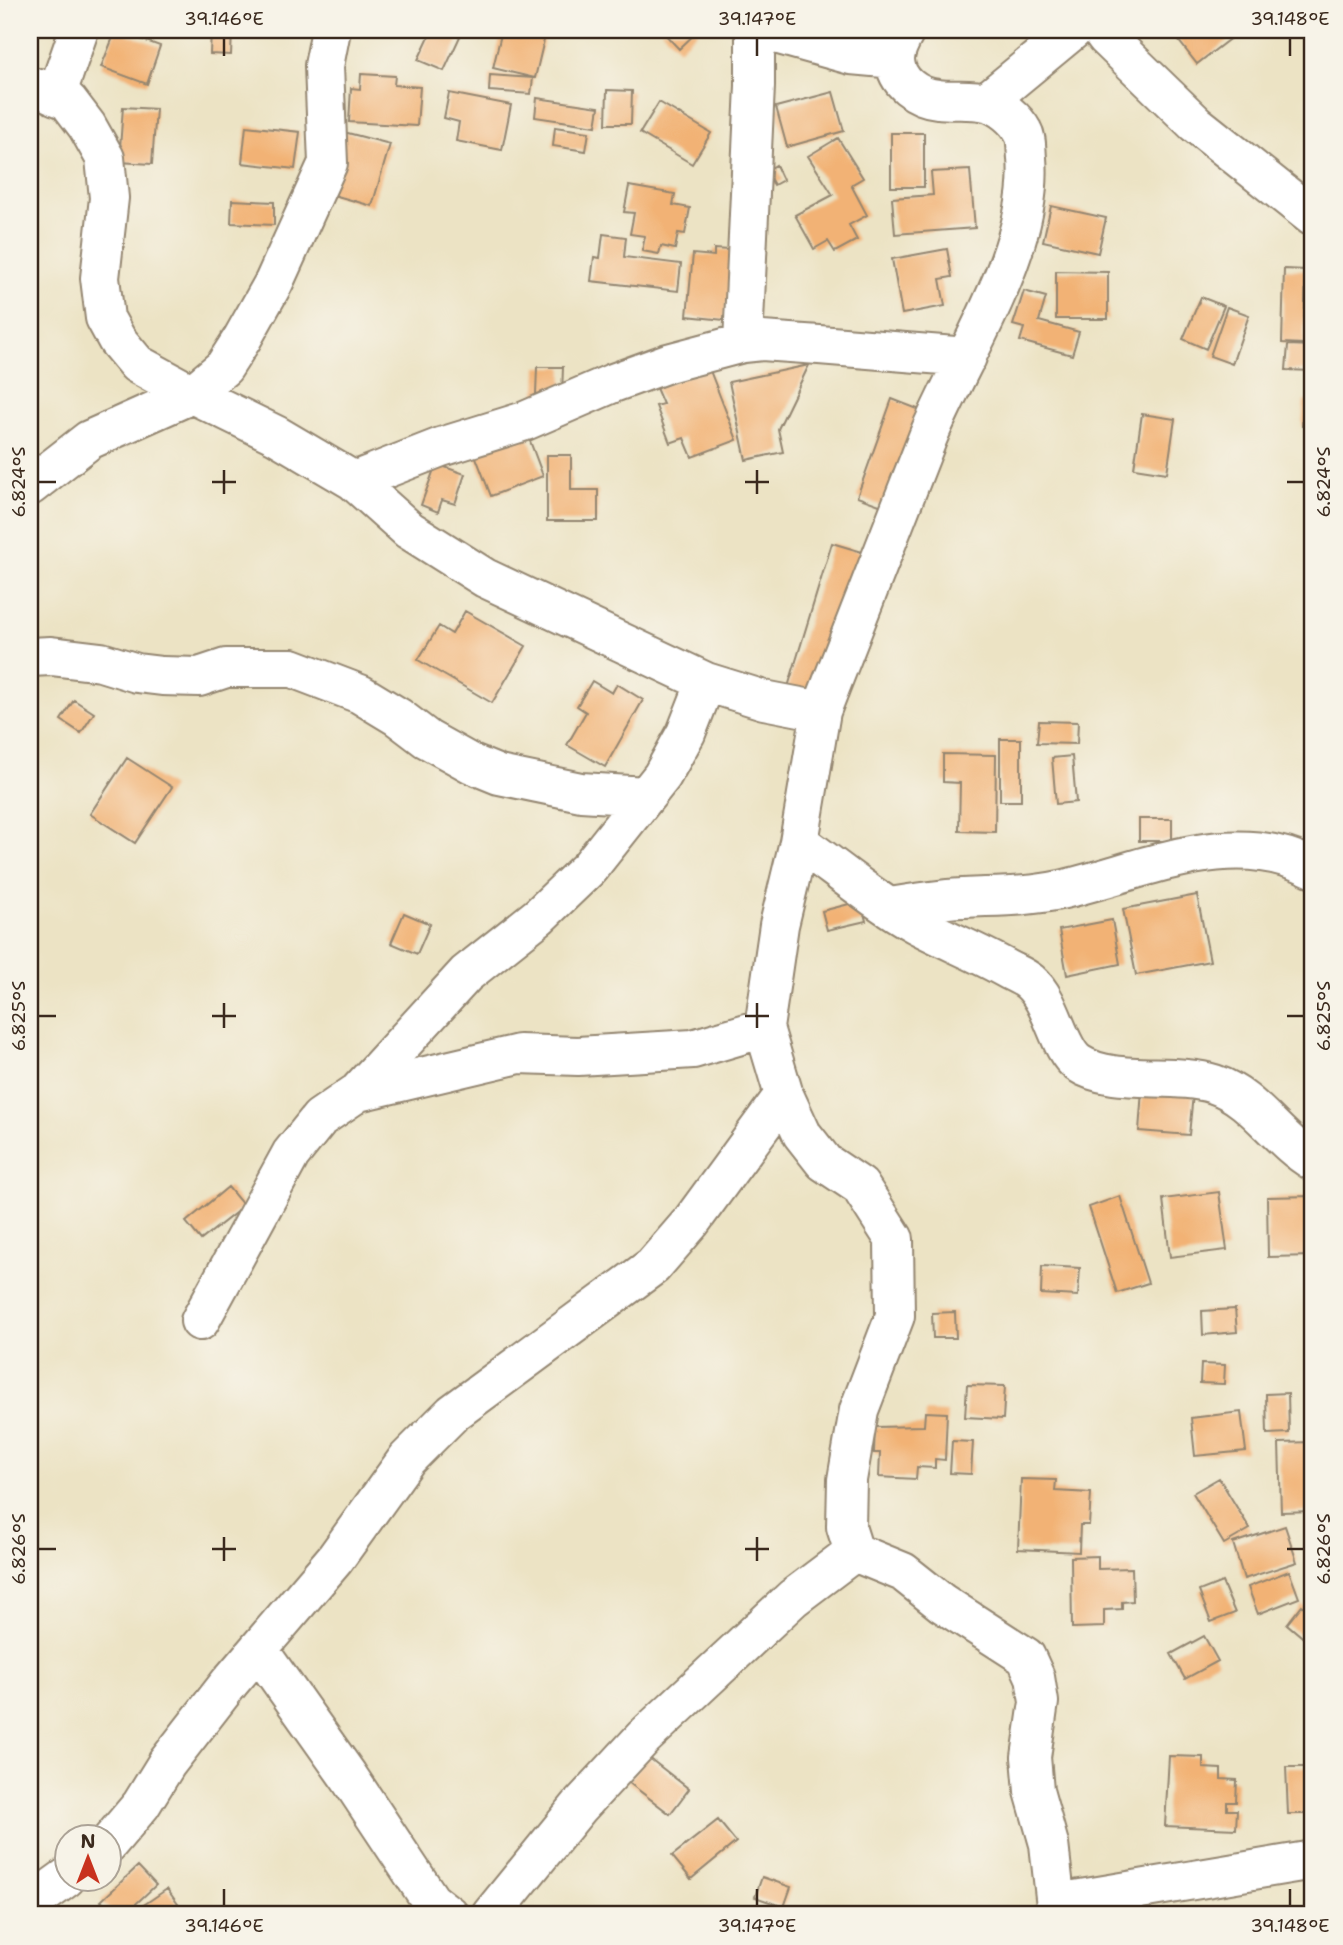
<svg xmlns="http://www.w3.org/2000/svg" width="1343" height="1945" viewBox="0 0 1343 1945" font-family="'Shantell Sans',sans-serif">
<rect width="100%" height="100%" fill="#f7f3e8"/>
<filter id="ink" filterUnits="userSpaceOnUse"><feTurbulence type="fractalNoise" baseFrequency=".0143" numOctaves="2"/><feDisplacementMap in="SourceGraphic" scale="14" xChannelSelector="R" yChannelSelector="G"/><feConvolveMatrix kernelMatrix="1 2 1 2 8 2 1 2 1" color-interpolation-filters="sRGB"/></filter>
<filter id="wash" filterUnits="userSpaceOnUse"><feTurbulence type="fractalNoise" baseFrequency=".00686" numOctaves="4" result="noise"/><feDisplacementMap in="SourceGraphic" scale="28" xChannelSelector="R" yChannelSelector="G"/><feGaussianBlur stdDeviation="1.57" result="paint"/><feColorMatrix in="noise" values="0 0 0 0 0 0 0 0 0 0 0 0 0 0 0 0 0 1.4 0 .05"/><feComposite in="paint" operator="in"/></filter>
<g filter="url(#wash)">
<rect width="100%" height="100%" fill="#ece3c4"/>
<g id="blocks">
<path fill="#f2b275" d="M116 30 160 46 147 84 101 67Z
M211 30H232L231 55 210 54Z
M432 30H463L444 71 418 60Z
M502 30 544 40 535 78 493 68Z
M661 30H699L679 49Z
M1183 30H1241L1197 64 1175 36Z
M361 74 395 76 394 85 420 87 417 126 349 122 351 88 360 89Z
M490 75 533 78 531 94 489 91Z
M607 90 632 91 631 124H606Z
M833 92 844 131 787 147 776 107Z
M449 93 511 105 502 150 456 141 459 122 444 118Z
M537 98 599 107 596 126 535 117Z
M659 102 711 133 692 164 640 133Z
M123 107 156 109 152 164 119 162Z
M246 126 300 132 295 169 242 163Z
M555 127 589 132 586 151 553 146Z
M340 131 390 144 372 206 323 192Z
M891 133H924V187H891Z
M838 138 863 178 851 185 867 215 849 225 857 240 835 252 828 241 814 249 795 215 833 195 808 156Z
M776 165 783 180 774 185 766 171Z
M970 170 975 228 895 234 892 198 933 195 931 172Z
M629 186 675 194 673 205 690 208 685 234 678 233 675 249 661 246 659 254 642 251 645 236 630 234 634 213 624 212Z
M232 200 274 202V225L231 223Z
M1051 206 1106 218 1098 253 1043 241Z
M603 234 626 237 624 257 681 264 678 291 591 281 594 257 600 258Z
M714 249 744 251 726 307 724 320 687 316 693 254 714 256Z
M947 249 952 277 940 279 945 306 902 314 892 259Z
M1284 269 1306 270 1304 344 1282 343Z
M1056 271 1108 272V319H1056Z
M1024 291 1046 297 1039 321 1079 332 1072 355 1020 341 1024 328 1013 325Z
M1201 297 1224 306 1206 349 1183 339Z
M1227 307 1249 315 1232 364 1210 356Z
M1288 345 1313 346V371L1286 370Z
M809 365 778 429 783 452 746 460 729 382Z
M537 367H563L562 395 536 394Z
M709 368 737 440 692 457 684 438 670 443 656 406 663 404 656 388Z
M892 399 923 411 888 508 857 497Z
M1304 401 1313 402V427L1302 426Z
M1142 414 1175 419 1167 473 1134 468Z
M527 433 543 476 491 496 474 452Z
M547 455H571V490H598V521H547Z
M436 464 465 474 455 504 442 500 438 512 421 505Z
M832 543 862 552 818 696 788 687Z
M465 611 526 646 492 703 418 660 439 626 452 634Z
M592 681 612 693 617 684 643 700 605 767 567 745 586 712 577 706Z
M74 700 94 713 81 733 61 720Z
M1039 721 1078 722 1077 744 1037 743Z
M1000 739H1021V801H1000Z
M943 754 996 755 995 832 959 831 960 783 943 782Z
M1072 756 1076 802 1056 804 1052 758Z
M127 758 172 787 135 843 90 814Z
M1139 819H1172V841H1139Z
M1197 895 1210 961 1136 975 1123 909Z
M861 901 866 921 827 930 822 911Z
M404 913 430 924 417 954 391 943Z
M1112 920 1120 964 1067 975 1059 930Z
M1142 1090 1193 1094 1189 1135 1139 1131Z
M228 1187 244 1206 201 1240 186 1222Z
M1219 1192 1227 1250 1170 1257 1163 1199Z
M1120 1196 1148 1283 1117 1293 1089 1207Z
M1313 1196V1256L1268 1257 1267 1197Z
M1042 1266 1080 1268 1078 1296 1041 1294Z
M1235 1309 1237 1332 1203 1335 1202 1311Z
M955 1312 956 1338H933L932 1313Z
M1201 1364 1225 1365 1224 1384 1200 1383Z
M967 1385 1005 1386 1003 1419 965 1417Z
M1288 1393 1289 1433 1267 1434 1266 1394Z
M925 1412 947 1413 945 1460 935 1459V1468L917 1467 916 1479 879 1477 880 1453H874L875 1427 924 1426Z
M1241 1412 1246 1451 1195 1456 1191 1418Z
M952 1441 973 1442 971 1474 950 1473Z
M1313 1442V1511L1281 1512 1279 1443Z
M1219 1478 1250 1529 1224 1544 1193 1493Z
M1021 1479 1056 1480 1055 1491 1091 1493 1089 1525H1080L1079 1552 1018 1549Z
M1285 1526 1297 1562 1244 1579 1233 1543Z
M1098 1556V1569L1132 1568 1133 1601 1122 1602V1609L1104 1610V1627L1072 1628 1071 1557Z
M1289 1571 1299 1598 1258 1614 1248 1587Z
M1222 1582 1235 1613 1211 1622 1199 1591Z
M1302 1605 1313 1614V1646L1287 1624Z
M1204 1636 1218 1661 1185 1679 1171 1654Z
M1169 1756 1203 1757V1768L1221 1769V1779L1237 1780 1236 1802H1227V1810H1237L1236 1829 1165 1826Z
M648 1757 689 1789 670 1814 628 1782Z
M1286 1767H1313V1814H1288Z
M718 1820 736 1842 691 1879 672 1856Z
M138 1866 156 1885 124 1915H114L101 1901Z
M762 1877 791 1887 784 1907 755 1897Z
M167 1889 183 1911 178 1915H133L132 1913Z"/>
</g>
</g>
<g filter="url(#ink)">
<use href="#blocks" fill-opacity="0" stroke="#948671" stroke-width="2"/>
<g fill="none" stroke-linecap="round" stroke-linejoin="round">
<g stroke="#948671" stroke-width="42">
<path id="street" d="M761 30 851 55 895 59
M906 30C901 39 895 49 895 60 896 82 917 97 938 99 953 101 971 98 986 102 1001 106 1016 119 1023 132 1027 139 1026 149 1027 158 1035 249 962 355 928 437L821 711 799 842 779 925 764 1028 784 1095 802 1134 824 1162 860 1186 894 1239 895 1316 859 1410 847 1480 846 1527 854 1552 903 1572 942 1603 1026 1657 1035 1677 1039 1702 1031 1757 1034 1791 1049 1844 1057 1915
M1101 30 1106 37 1196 124 1313 217
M30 89 40 88 68 101 87 126 105 158 109 198 100 278 105 318 117 340 137 364 192 394 276 435 354 481 409 530 485 578 706 682 764 700 821 711
M56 96 79 30
M986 102 1073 30
M743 343 755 86V30
M354 481 441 447 525 421 613 383 668 363 743 343 762 341 819 345 967 357
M30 486 89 440 192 394 224 367 242 339 274 282 328 163 324 66 331 30
M30 657 51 656 101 662 137 673 162 676 199 677 226 668H292L360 694 398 717 427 739 472 764 499 775 581 792 646 796
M799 842C837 869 875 901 916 924 946 940 977 952 1007 969 1014 973 1023 976 1030 982 1053 1002 1058 1049 1078 1063 1112 1086 1174 1071 1214 1084 1254 1097 1277 1140 1313 1161
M890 907C909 904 929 901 948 899 985 896 1023 898 1060 890 1142 872 1231 825 1313 868
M358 1092 519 1054 578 1056 693 1049 764 1028
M200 1321 291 1154 320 1118 358 1092 466 974 539 916 589 868 662 776 686 733 706 682
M258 1649 348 1776 431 1901 449 1915
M108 1844 141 1805 167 1763 230 1682 335 1559 407 1459 453 1413 653 1266 691 1222 784 1095
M1057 1903 1313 1860
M30 1904 66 1878
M491 1915 579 1807 644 1737 793 1598 854 1552"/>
</g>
<use href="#street" stroke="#fff" stroke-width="38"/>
</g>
</g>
<path fill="none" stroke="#3b2a1e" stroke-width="2.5" d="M224 38V56M757 38V56M1290 38V56M224 470V494M757 470V494M38 482H56M212 482H236M745 482H769M1287 482H1304M224 1003V1028M757 1003V1028M38 1016H56M212 1016H236M745 1016H769M1287 1016H1304M224 1537V1561M757 1537V1561M38 1549H56M212 1549H236M745 1549H769M1287 1549H1304M224 1889V1906M757 1889V1906M1290 1889V1906"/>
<rect width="1343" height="1945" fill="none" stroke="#f7f3e8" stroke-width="77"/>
<g transform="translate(88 1858)"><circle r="33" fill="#f7f3e8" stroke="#aca397" stroke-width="2"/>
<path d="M0-5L12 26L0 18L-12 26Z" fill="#c8321e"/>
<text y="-10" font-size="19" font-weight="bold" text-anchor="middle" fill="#3b2a1e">N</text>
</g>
<rect x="38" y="38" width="1266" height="1868" fill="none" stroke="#3b2a1e" stroke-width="2.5"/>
<g font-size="18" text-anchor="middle" fill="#3b2a1e">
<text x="224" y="25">39.146°E</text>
<text x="757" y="25">39.147°E</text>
<text x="1290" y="25">39.148°E</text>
<text transform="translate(19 482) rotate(-90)" y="6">6.824°S</text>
<text transform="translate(1324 482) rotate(-90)" y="6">6.824°S</text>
<text transform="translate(19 1016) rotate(-90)" y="6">6.825°S</text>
<text transform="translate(1324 1016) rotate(-90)" y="6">6.825°S</text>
<text transform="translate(19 1549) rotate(-90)" y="6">6.826°S</text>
<text transform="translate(1324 1549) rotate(-90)" y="6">6.826°S</text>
<text x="224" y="1932">39.146°E</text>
<text x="757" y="1932">39.147°E</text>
<text x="1290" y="1932">39.148°E</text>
</g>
</svg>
